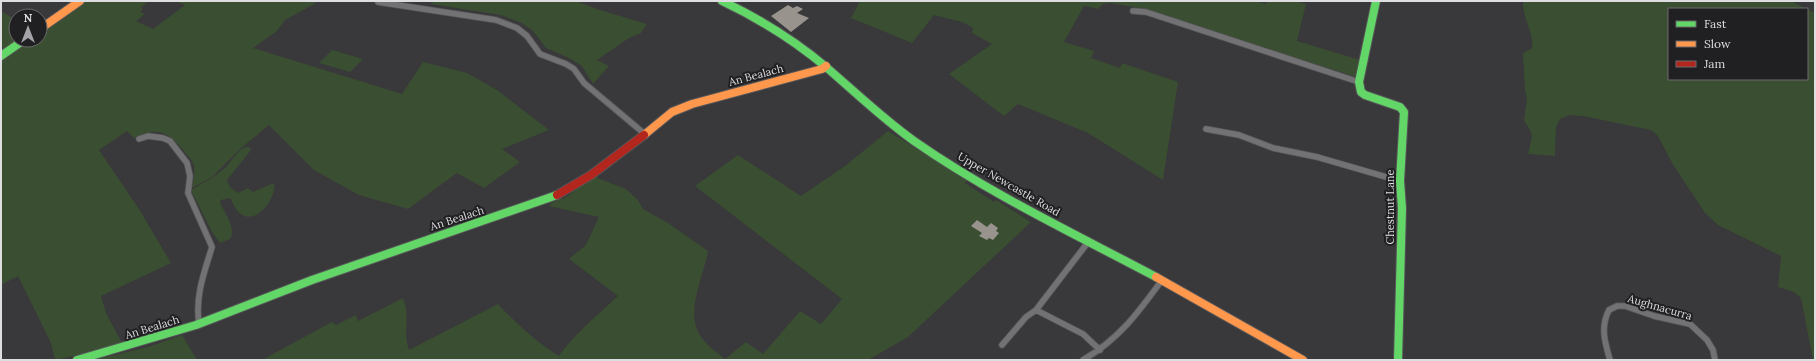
<svg xmlns="http://www.w3.org/2000/svg" width="1816" height="361" viewBox="0 0 1816 361" font-family="Lora,serif">
<rect width="100%" height="100%" fill="#39383b"/>
<path fill="#3a4e31" fill-rule="evenodd" d="M85 1H149L141 7 143 9 140 12 145 14 136 21 153 29 185 5 175 1H315L316 3 285 20 277 31 253 48 402 94 423 62 467 73 497 90 549 130 502 149 520 162 484 188 457 173 408 209 359 195 314 170 269 125 240 149 212 177 192 188C193 181 195 174 194 166 193 161 188 156 184 151 169 132 156 126 134 138L127 131 99 150 139 209 171 263 101 296 106 313 123 345 55 360 51 343 18 276 1 285V59L28 40H40V32Z
M433 1H576L600 10 647 24 641 33 629 38 597 60 609 66 593 84 582 66 569 58 546 48 533 31 522 23 501 15 431 4Z
M860 1H1256L1266 4 1267 1H1295L1306 4 1297 41 1360 60 1356 77 1146 9 1110 3 1103 4 1098 9 1084 6 1064 42 1094 51 1091 58 1120 68 1122 63 1178 82 1163 180 1088 133 1018 104 1004 116 949 74 992 44 972 33 973 28 962 22 934 15 912 43 851 18Z
M1523 1H1791L1815 13V360H1813L1801 298 1794 292 1778 287 1781 256 1718 225 1705 213 1672 163 1658 136 1651 130 1583 116 1569 115 1560 119 1556 127 1555 156 1528 154 1532 137 1531 132 1524 120 1527 99 1525 90 1523 53 1532 48C1534 32 1522 17 1523 1ZM1669 9H1807V79H1669Z
M1 11 16 20V40H18L1 52Z
M332 50 363 59 350 72 319 63Z
M888 131 967 180 965 183 994 202 996 200 1031 222 908 337 868 360H262L332 322 336 325 356 315 358 321 403 298C411 318 402 329 409 350L498 304C516 323 536 342 559 356 575 333 598 315 618 296L569 259 586 245 599 217 549 206C552 201 560 200 566 197 577 191 583 179 595 176L600 179 626 189 638 200 643 209 668 223 708 251C704 277 683 314 702 338 708 347 717 352 725 359L746 342 763 354 800 311 821 324 842 299 695 186 738 155 801 196 845 166Z
M246 147H249L251 150 227 180 230 187 238 193 248 188 253 192 274 183C277 197 257 226 241 214 236 211 233 203 230 198L221 200 220 202C224 213 237 228 230 239L220 243 212 232 191 190C203 183 215 177 226 167 232 161 237 150 246 147Z
M182 335 197 360H92L148 347Z"/>
<path fill="#99938e" d="M788 5 793 8 797 6 803 9 797 13 809 18 791 32 771 16Z
M977 220 987 227 991 223 998 228 996 231 999 233 993 240 989 238 987 240 979 236 982 233 971 226Z"/>
<g fill="none" stroke-linecap="round" stroke-linejoin="round">
<g stroke="#565658" stroke-width="7">
<path id="street" d="M378 2 496 20 517 28 527 36 540 54 566 64 574 69 584 83 646 135
M1133 11 1146 12 1359 82
M1206 129 1239 135 1273 148 1317 157 1400 181
M139 139 148 136 163 138 170 141 187 163 190 176 188 193 212 247C204 273 195 296 199 324
M1036 310 1083 334 1100 350
M1002 345 1026 317 1036 310 1089 241
M1083 360C1119 339 1138 313 1162 280
M1610 360C1605 343 1600 327 1609 310L1617 306H1625L1654 316 1690 324 1707 340 1713 350 1715 360"/>
</g>
<g stroke="#565658" stroke-width="10">
<path id="fast" d="M722 1C760 19 794 40 826 67 855 92 883 119 914 141 990 194 1075 234 1156 277
M1376 1 1359 82 1361 92 1365 95 1400 107 1404 112 1400 181 1402 208 1398 360
M1 56 24 40
M77 360 196 325 312 280 557 195"/>
</g>
<g stroke="#565658" stroke-width="10">
<path id="slow" d="M40 29 80 1
M644 135 672 112 692 104 822 69 826 66
M1156 277 1303 360"/>
</g>
<g stroke="#565658" stroke-width="10">
<path id="jam" d="M557 195 591 175 644 135"/>
</g>
<use href="#street" stroke="#727173" stroke-width="5.5"/>
<use href="#fast" stroke="#63d668" stroke-width="8"/>
<use href="#slow" stroke="#ff974d" stroke-width="8"/>
<use href="#jam" stroke="#b3261e" stroke-width="8"/>
</g>
<g text-anchor="middle" dominant-baseline="central" stroke-width="4" stroke-linejoin="round" paint-order="stroke">
<g font-size="11" fill="#dedde1" stroke="#201f21">
<text transform="translate(756 75) rotate(-15)">An Bealach</text>
<text transform="translate(1009 184) rotate(30)">Upper Newcastle Road</text>
<text transform="translate(1390 207) rotate(-90)">Chestnut Lane</text>
<text transform="translate(457 218) rotate(-18)">An Bealach</text>
<text transform="translate(1660 307) rotate(16)">Aughnacurra</text>
<text transform="translate(152 327) rotate(-17)">An Bealach</text>
</g>
</g>
<rect width="1816" height="361" fill="none" stroke="#dedde1" stroke-width="4"/>
<rect x="1668" y="8" width="140" height="72" fill="#201f21" stroke="#6c6b6e"/>
<rect x="1676" y="21" width="20" height="6" fill="#63d668" stroke="#6c6b6e"/>
<text x="1704" y="28" font-size="12" fill="#dedde1">Fast</text>
<rect x="1676" y="41" width="20" height="6" fill="#ff974d" stroke="#6c6b6e"/>
<text x="1704" y="48" font-size="12" fill="#dedde1">Slow</text>
<rect x="1676" y="61" width="20" height="6" fill="#b3261e" stroke="#6c6b6e"/>
<text x="1704" y="68" font-size="12" fill="#dedde1">Jam</text>
<g transform="translate(28 28)"><circle r="19" fill="#201f21" stroke="#6c6b6e"/>
<path d="M0-3L7 15L0 10L-7 15Z" fill="#a4a3a7"/>
<text y="-6" font-size="11" font-weight="bold" text-anchor="middle" fill="#dedde1">N</text>
</g>
</svg>
